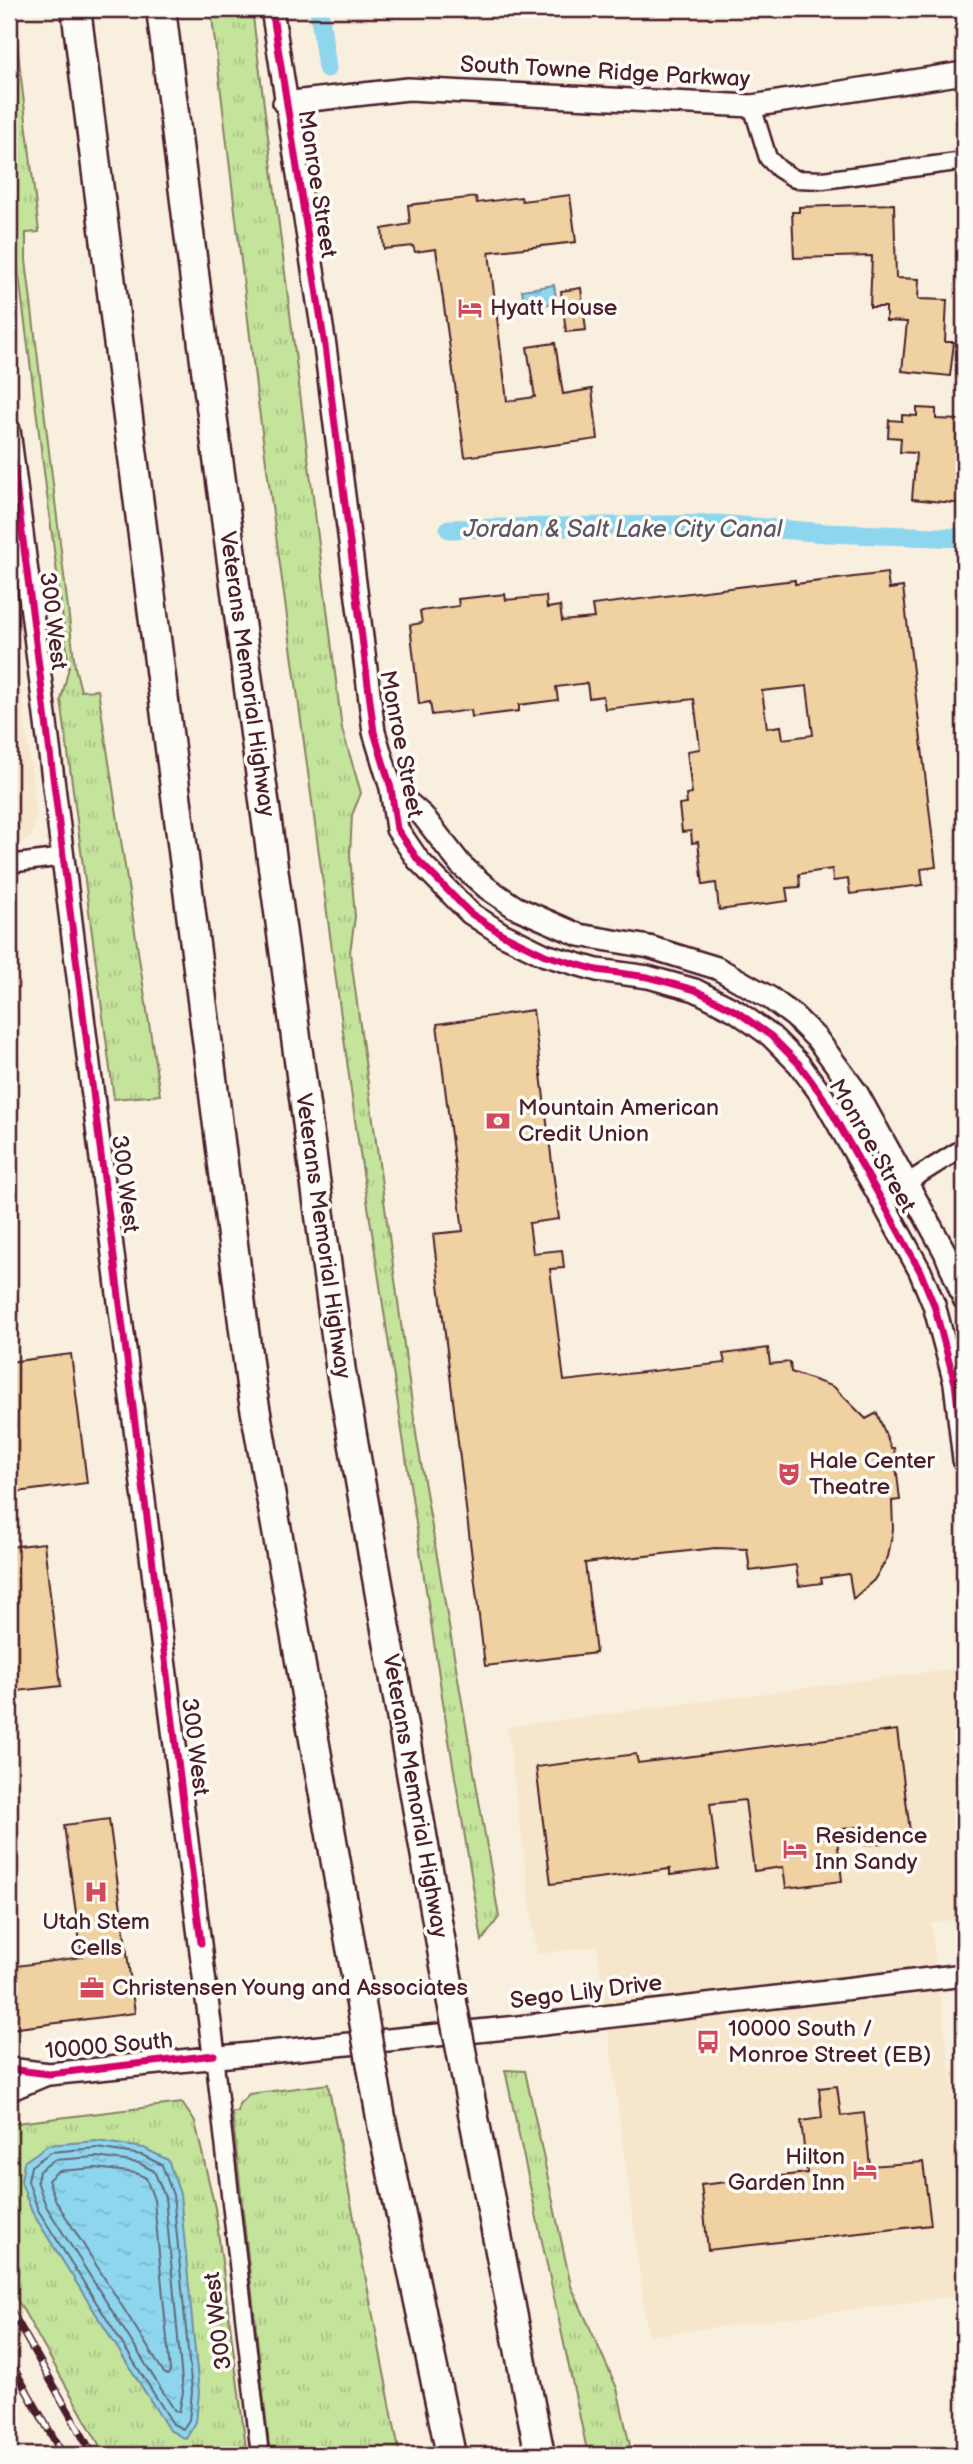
<svg xmlns="http://www.w3.org/2000/svg" width="973" height="2464" viewBox="0 0 973 2464" font-family="'Balsamiq Sans',sans-serif">
<defs>
<pattern id="grass-tufts" width="24" height="20" patternUnits="userSpaceOnUse" patternTransform="scale(1.75)"><rect width="24" height="20" fill="#c4e39b"/><path d="M3 7l-1-3M5 7V3M7 7l1-3M15 17l-1-3M17 17v-4M19 17l1-3" fill="none" stroke="#aac286"/></pattern>
<pattern id="water-ripples" width="26" height="14" patternUnits="userSpaceOnUse" patternTransform="scale(1.75)"><rect width="26" height="14" fill="#8dd6ee"/><path d="M2 4q2-2 4 0t4 0M15 11q2-2 4 0t4 0" fill="none" stroke="#7bb7cc"/></pattern>
</defs>
<rect width="100%" height="100%" fill="#f9efde"/>
<filter id="ink" filterUnits="userSpaceOnUse"><feTurbulence type="fractalNoise" baseFrequency=".0143" numOctaves="2"/><feDisplacementMap in="SourceGraphic" scale="14" xChannelSelector="R" yChannelSelector="G"/><feConvolveMatrix kernelMatrix="1 2 1 2 8 2 1 2 1" color-interpolation-filters="sRGB"/></filter>
<g filter="url(#ink)">
<path fill="#f6e6cc" d="M9 597 37 816 32 836 20 844 9 847Z
M958 1668 964 1713V1918L931 1923 964 2181V2295L648 2336 597 1946 537 1954 507 1727Z"/>
<path fill="url(#grass-tufts)" stroke="#878163" stroke-width="2" d="M9 9H13L39 232 26 233V260L75 667 81 691 98 690 160 1095 114 1099 61 700 69 667 9 198Z
M211 9H252L342 729 361 793 352 815 350 855 355 917 350 952 417 1440 499 1917 482 1941 446 1722 355 1120 257 395Z
M505 2070 525 2071 571 2286 617 2388 632 2455H588Z
M328 2084 400 2455H270L232 2112H238L239 2104 249 2094Z
M182 2103 195 2122 215 2208 247 2455H105L9 2285V2124Z"/>
<path fill="url(#water-ripples)" stroke="#728da0" stroke-width="2" d="M554 285 557 303 525 307 522 290Z
M96 2141 144 2148 168 2160 180 2194 199 2392 196 2422 186 2439 169 2430 32 2212 21 2182 24 2162 48 2145Z"/>
<g fill="none" stroke-linecap="round" stroke-linejoin="round">
<path stroke="#656879" stroke-width="2" d="M96 2148 142 2155 162 2165 173 2195 192 2392 189 2420 183 2429 173 2424 38 2210 28 2181 31 2166 51 2152Z
M96 2157 139 2163 154 2171 165 2197 183 2392 179 2412 175 2411 46 2206 37 2181 39 2171 54 2160Z
M96 2168 136 2173 146 2178 154 2200 170 2371 168 2375 164 2373 56 2201 48 2180 58 2171Z"/>
<path stroke="#8dd6ee" stroke-width="19" d="M319 9 327 68
M449 529 717 524 826 533 964 538"/>
</g>
<path fill="#efd1a2" stroke="#4a1f2b" stroke-width="2" fill-rule="evenodd" d="M570 195 576 242 489 252 507 401 535 397 527 347 555 343 563 394 592 389 598 439 465 457 436 249 415 252 413 246 384 249 382 229 410 224 408 205 476 197 477 203 521 197 522 201Z
M894 204 896 278 919 279 918 299 947 300 945 342H954L950 376 902 371 907 322 886 321V307H870L872 256 794 258 792 212H799V207Z
M581 288 586 330 566 332 561 291Z
M917 408 936 409V419L961 420 958 460 964 461V504L912 499 916 453 900 452 901 438 888 437 889 420 902 421V415L917 416Z
M887 573 889 589 903 587 936 867 921 869 923 885 850 894 848 879 833 881 832 869 799 874 800 887 786 888 788 901 719 910 716 883 703 885 698 842 692 843 691 831 682 832 679 805 687 804 686 795 692 794 687 751 700 749 694 699 605 709 603 696 589 698 587 683 556 687 558 700 519 705V711L472 717 471 710 432 715 430 702 419 704 410 625 422 623 420 611 459 606 458 599 505 594 506 600 546 596 547 608 560 606 562 621 594 618 592 605 795 580V584ZM807 686 813 735 783 739 781 726 767 728 762 691Z
M533 1010 559 1219 529 1223 533 1253 562 1250 564 1268 550 1269 564 1381 725 1363 723 1354 768 1348 770 1364 790 1362 791 1372 834 1387 866 1419 877 1413 891 1448H894L900 1500 892 1501 893 1530 888 1557 874 1580 853 1599 849 1574 821 1578 822 1583 799 1586 796 1565 750 1571 747 1549 715 1548 585 1563 596 1653 485 1666 433 1234 463 1231 437 1024Z
M71 1354 87 1483 9 1493V1362Z
M44 1543 61 1686 9 1692V1547Z
M897 1730 911 1839 866 1845 864 1826 836 1830 842 1881 786 1888 783 1867 754 1871 745 1800 710 1804 718 1869 670 1875V1869L551 1884 536 1767 636 1754 638 1763Z
M109 1819 135 2013 10 2029 9 1967 82 1957 64 1825Z
M837 2086 841 2116 864 2113 870 2166 923 2162 931 2225 708 2250 701 2185 807 2173 801 2121 822 2118 819 2088Z"/>
<g fill="none" stroke-linecap="round" stroke-linejoin="round">
<g stroke="#4a1f2b" stroke-width="21">
<path id="street" d="M752 106 768 158 779 169 795 179 823 180 964 161
M9 864 64 857
M881 1199 964 1147
M214 2055 260 2455"/>
</g>
<g stroke="#4a1f2b" stroke-width="26">
<path id="secondary" d="M272 9 325 346 374 732 391 788 397 829 418 860 470 913 502 934 545 955 597 970 648 977 695 990 736 1011 771 1036 799 1064 823 1097 881 1199 920 1271 934 1305 955 1383 964 1460
M284 103 408 89 752 106 964 73
M9 430 214 2055
M391 788 423 816 461 865 487 888 515 907 579 935 649 947 717 968 770 998 794 1016 817 1039 857 1093 945 1252 964 1299
M9 2069 49 2074 518 2027 964 1975
M9 2090 47 2074"/>
</g>
<g stroke="#4a1f2b" stroke-width="33">
<path id="highway" d="M76 9 251 1385 354 1964
M161 9 207 377 341 1372 443 1955
M473 2113 540 2455
M383 2129 451 2455"/>
</g>
<use href="#street" stroke="#fdfcf7" stroke-width="16"/>
<use href="#secondary" stroke="#fdfcf7" stroke-width="21"/>
<use href="#highway" stroke="#fdfcf7" stroke-width="28"/>
<g stroke="#4a1f2b" stroke-width="8">
<path id="rail" d="M9 2307 93 2455
M9 2360 63 2455"/>
</g>
<use href="#rail" stroke="#fdfcf7" stroke-width="5" stroke-dasharray="16" stroke-linecap="butt"/>
<g stroke="#4a1f2b" stroke-width="33" stroke-linecap="butt">
<path id="highway-bridge" d="M443 1955 473 2113
M354 1964 383 2129"/>
</g>
<use href="#highway-bridge" stroke="#fdfcf7" stroke-width="28"/>
<g stroke="#fdfcf7" stroke-width="11">
<path id="cycleway" d="M272 9 325 346 374 732 391 788 397 829 418 860 470 913 502 934 545 955 597 970 648 977 695 990 736 1011 771 1036 799 1064 823 1097 881 1199 920 1271 934 1305 955 1383 964 1460
M9 430 201 1943
M9 2069 49 2074 214 2055"/>
</g>
<use href="#cycleway" stroke="#d6006c" stroke-width="7"/>
</g>
</g>
<defs>
<g id="hotel-bare" transform="scale(1.89)"><path d="M-6-4.5h1.5V1H6V5H4.5V3h-9V5H-6ZM-4 0a1.8 1.8 0 1 1 3.6 0ZM.5 0V-2.5h3Q6-2.5 6 0Z" fill="#d1495b" stroke="#fdfcf7" stroke-width="2.5" paint-order="stroke"/></g>
<g id="bank-bare" transform="scale(1.89)"><path d="M-6-4H6V4H-6ZM0-2.3a2.3 2.3 0 1 0 0 4.6a2.3 2.3 0 1 0 0-4.6Z" fill="#d1495b" stroke="#fdfcf7" stroke-width="2.5" paint-order="stroke"/></g>
<g id="theatre-bare" transform="scale(1.89)"><path d="M-5-5.5Q0-4 5-5.5V0Q5 5 0 6Q-5 5-5 0ZM-3.3-2.5H-1v1.5H-3.3ZM1-2.5H3.3v1.5H1ZM-2.8 1Q0 5.5 2.8 1Z" fill="#d1495b" stroke="#fdfcf7" stroke-width="2.5" paint-order="stroke"/></g>
<g id="hospital-bare" transform="scale(1.89)"><path d="M-5-5h3v3.5h4V-5h3V5h-3V1.5h-4V5h-3Z" fill="#d1495b" stroke="#fdfcf7" stroke-width="2.5" paint-order="stroke"/></g>
<g id="office-bare" transform="scale(1.89)"><path d="M-6-3h4V-5.5h4V-3h4V5H-6ZM-1-4.5V-3h2v-1.5ZM-6 0V1H6V0Z" fill="#d1495b" stroke="#fdfcf7" stroke-width="2.5" paint-order="stroke"/></g>
<g id="bus-bare" transform="scale(1.89)"><path d="M-5-6H5V4H4V6H2V4H-2V6H-4V4H-5ZM-3.5-4V0h7V-4ZM-3.5 1.2v1.5H-2V1.2ZM2 1.2v1.5H3.5V1.2Z" fill="#d1495b" stroke="#fdfcf7" stroke-width="2.5" paint-order="stroke"/></g>
</defs>
<g fill-rule="evenodd">
<use href="#hotel-bare" x="470" y="308"/>
<use href="#bank-bare" x="498" y="1121"/>
<use href="#theatre-bare" x="789" y="1474"/>
<use href="#hotel-bare" x="795" y="1849"/>
<use href="#hospital-bare" x="96" y="1892"/>
<use href="#office-bare" x="92" y="1988"/>
<use href="#bus-bare" x="708" y="2042"/>
<use href="#hotel-bare" x="865" y="2170"/>
</g>
<g text-anchor="middle" dominant-baseline="central" stroke-width="7" stroke-linejoin="round" paint-order="stroke">
<g font-size="23" fill="#4a1f2b" stroke="#fdfcf7">
<text transform="translate(605 72) rotate(3)">South Towne Ridge Parkway</text>
<text transform="translate(317 184) rotate(81)">Monroe Street</text>
<text transform="translate(53 621) rotate(83)">300 West</text>
<text transform="translate(247 674) rotate(82)">Veterans Memorial Highway</text>
<text transform="translate(401 744) rotate(79)">Monroe Street</text>
<text transform="translate(872 1146) rotate(60)">Monroe Street</text>
<text transform="translate(125 1184) rotate(83)">300 West</text>
<text transform="translate(323 1236) rotate(82)">Veterans Memorial Highway</text>
<text transform="translate(195 1747) rotate(83)">300 West</text>
<text transform="translate(415 1796) rotate(80)">Veterans Memorial Highway</text>
<text transform="translate(586 1992) rotate(-7)">Sego Lily Drive</text>
<text transform="translate(109 2046) rotate(-5)">10000 South</text>
<text transform="translate(218 2321) rotate(-97)">300 West</text>
</g>
<g font-size="23" fill="#4a1f2b" stroke="#fdfcf7" text-anchor="start">
<text x="490" y="308">Hyatt House</text>
<text x="518" y="1108">Mountain American<tspan x="518" dy="26">Credit Union</tspan></text>
<text x="809" y="1461">Hale Center<tspan x="809" dy="26">Theatre</tspan></text>
<text x="815" y="1836">Residence<tspan x="815" dy="26">Inn Sandy</tspan></text>
<text x="96" y="1922" text-anchor="middle">Utah Stem<tspan x="96" dy="26">Cells</tspan></text>
<text x="112" y="1988">Christensen Young and Associates</text>
<text x="728" y="2029">10000 South /<tspan x="728" dy="26">Monroe Street (EB)</tspan></text>
<text x="845" y="2157" text-anchor="end">Hilton<tspan x="845" dy="26">Garden Inn</tspan></text>
</g>
<g font-size="24" font-style="italic" fill="#5e5666" stroke="#fdfcf7">
<text x="623" y="529">Jordan &amp; Salt Lake City Canal</text>
</g>
</g>
<rect width="973" height="2464" fill="none" stroke="#fdfcf7" stroke-width="35"/>
<rect x="18" y="18" width="938" height="2429" fill="none" stroke="#4a1f2b" stroke-width="2.5" filter="url(#ink)"/>
</svg>
